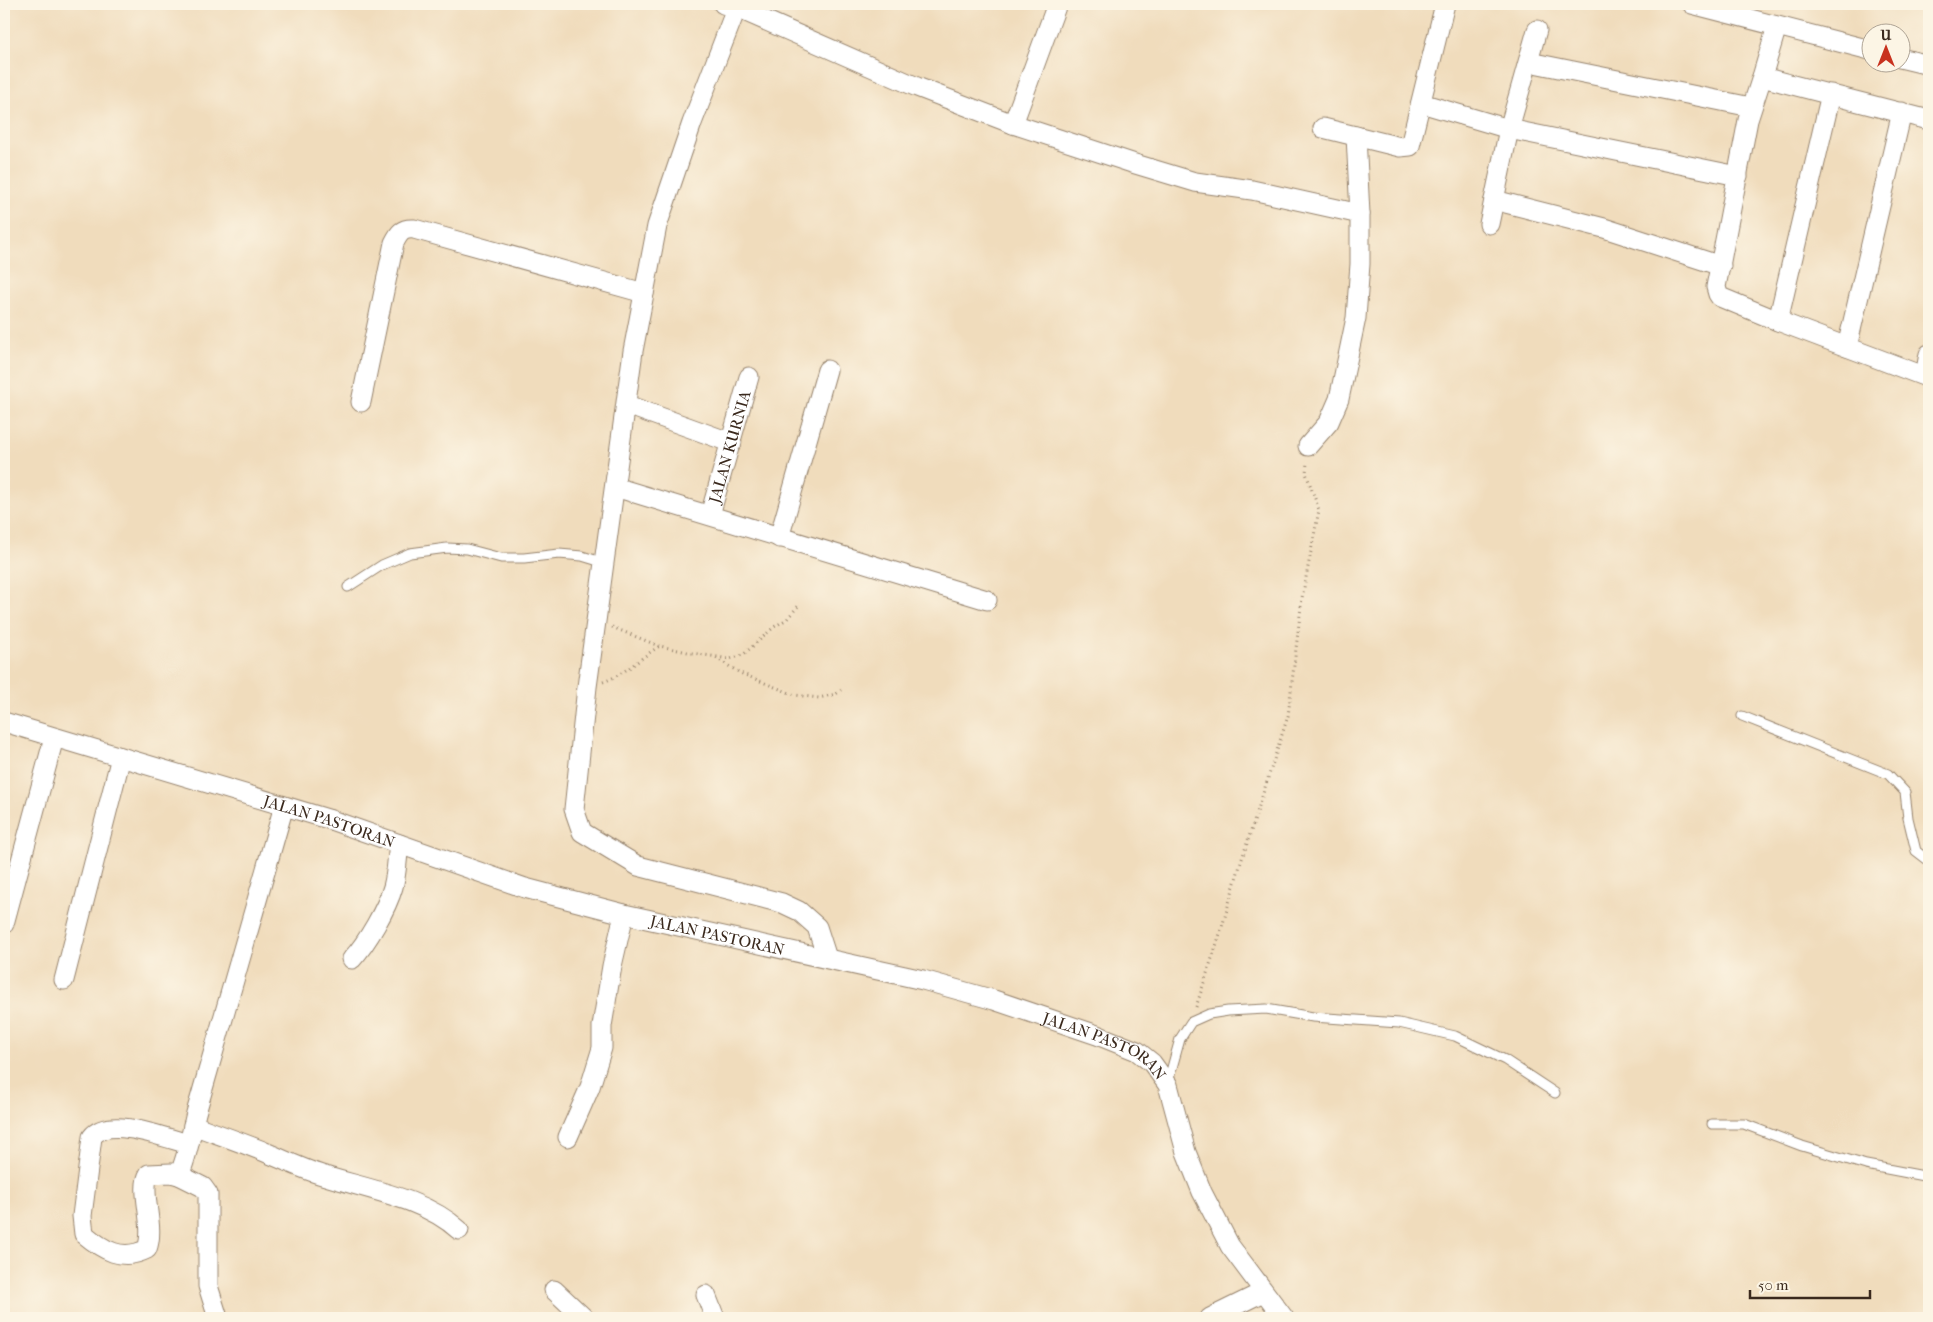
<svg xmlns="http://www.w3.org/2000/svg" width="1933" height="1322" viewBox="0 0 1933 1322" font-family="'IM FELL French Canon',serif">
<rect width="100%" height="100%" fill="#fcf5e5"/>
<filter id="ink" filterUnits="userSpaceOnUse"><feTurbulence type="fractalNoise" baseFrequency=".02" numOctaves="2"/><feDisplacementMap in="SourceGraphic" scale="10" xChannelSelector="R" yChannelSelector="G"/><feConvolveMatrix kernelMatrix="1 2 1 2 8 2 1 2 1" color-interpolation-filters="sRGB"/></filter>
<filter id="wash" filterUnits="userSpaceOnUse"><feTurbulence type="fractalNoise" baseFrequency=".0096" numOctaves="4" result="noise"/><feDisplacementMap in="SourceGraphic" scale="20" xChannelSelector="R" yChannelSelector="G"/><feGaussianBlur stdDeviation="1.12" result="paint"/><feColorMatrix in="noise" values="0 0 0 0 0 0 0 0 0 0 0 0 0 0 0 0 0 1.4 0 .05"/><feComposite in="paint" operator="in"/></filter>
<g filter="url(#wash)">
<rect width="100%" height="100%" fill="#f0dcbc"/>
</g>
<g filter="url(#ink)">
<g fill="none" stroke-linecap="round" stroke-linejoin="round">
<g stroke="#96836d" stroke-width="11">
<path id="service" d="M348 587 382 565 410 553 447 548 467 549 501 558H524L559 554 582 556 605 563
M1742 716 1888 774 1905 792 1908 818 1916 851 1929 861
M1168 1082 1180 1039 1191 1022 1209 1014 1228 1011 1266 1009 1313 1017 1399 1023 1455 1036 1505 1060 1555 1093
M1712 1124H1744L1802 1146 1866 1165 1929 1177"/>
</g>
<g stroke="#96836d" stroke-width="21">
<g id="minor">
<path d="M723 4 737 8 917 87 1013 124 1132 163 1195 182 1252 190 1360 214"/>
<path d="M738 4 692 123 657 226 633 351 587 687 574 809 582 832 638 866 782 903 799 911 817 927 827 958"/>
<path d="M1692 4 1870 50"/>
<path d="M1900 58 1929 65"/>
<path d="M1529 62 1751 107"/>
<path d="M1762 77 1777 26"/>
<path d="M1421 103 1509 129 1738 176"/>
<path d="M1929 120 1762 77 1748 120 1716 287 1718 294 1720 297 1778 321 1929 378"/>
<path d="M1013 124 1057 4"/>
<path d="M1323 128 1400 147 1410 146 1445 4"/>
<path d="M1494 200 1604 228 1721 266"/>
<path d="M1489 224 1509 129 1537 30"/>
<path d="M1778 321 1831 94"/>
<path d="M1847 347 1902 112"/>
<path d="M1925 376 1929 354"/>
<path d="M361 402 394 243C399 233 402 228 414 229L644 293"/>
<path d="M627 405 732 443"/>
<path d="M1308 446 1329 422 1339 399 1356 318 1360 264V214L1356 136"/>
<path d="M615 487 987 600"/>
<path id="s1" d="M710 515 749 377"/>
<path d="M779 538 827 370"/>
<path id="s2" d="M4 722 328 819 525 888 624 914 923 980 994 1000 1097 1035 1137 1051 1152 1063 1168 1085 1186 1152 1202 1192 1230 1246 1284 1318"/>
<path d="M4 924 54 738"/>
<path d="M352 959C367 943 387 908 393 887 397 873 397 858 399 844"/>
<path d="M64 980 121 757"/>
<path d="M193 1125C217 1134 241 1142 265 1152 284 1160 302 1169 322 1175 366 1189 424 1198 459 1230"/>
<path d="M568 1137 590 1087 602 1048V1026L612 966 624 914"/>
<path d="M188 1144C166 1138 108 1115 92 1137L82 1216 84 1234C103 1250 122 1262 147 1249 156 1226 139 1190 149 1174L171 1173 179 1175C188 1156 191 1133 196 1113L284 806"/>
<path d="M179 1175 203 1187 208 1194V1286L218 1318"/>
<path d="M554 1290 584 1318"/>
<path d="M706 1295 715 1318"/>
<path d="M1210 1318 1263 1292"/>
</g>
</g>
<path stroke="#96836d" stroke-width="3" stroke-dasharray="1 4" stroke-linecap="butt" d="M612 627 659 646
M716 658 740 673 795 695 819 698 836 694 841 690
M603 682C624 675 641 657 660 646L692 653 730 659 743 655 774 627 787 619 800 604
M1196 1007 1219 937 1241 862 1288 716 1302 598 1319 510 1306 473 1307 462"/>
<use href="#service" stroke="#fff" stroke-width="9"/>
<use href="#minor" stroke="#fff" stroke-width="19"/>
</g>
</g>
<g text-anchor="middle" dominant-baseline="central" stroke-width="4" stroke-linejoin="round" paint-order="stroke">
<g font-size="16" fill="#3b2a1e" stroke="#fcf5e5">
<text stroke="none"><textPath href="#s1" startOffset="71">JALAN KURNIA</textPath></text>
<text stroke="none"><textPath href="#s2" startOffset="340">JALAN PASTORAN</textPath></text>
<text stroke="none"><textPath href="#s2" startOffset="745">JALAN PASTORAN</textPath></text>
<text stroke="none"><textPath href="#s2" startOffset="1150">JALAN PASTORAN</textPath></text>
</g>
</g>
<rect width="1933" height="1322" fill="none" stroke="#fcf5e5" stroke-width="20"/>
<g transform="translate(1886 48)"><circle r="24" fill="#fcf5e5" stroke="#afa495"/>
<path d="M0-4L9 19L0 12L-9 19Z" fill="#c8321e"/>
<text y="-8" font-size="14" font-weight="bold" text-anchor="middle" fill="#3b2a1e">U</text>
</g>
<path d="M1750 1290v8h120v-8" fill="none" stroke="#3b2a1e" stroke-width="2.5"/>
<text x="1758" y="1290" font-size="15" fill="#3b2a1e" stroke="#fcf5e5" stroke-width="4" paint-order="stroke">50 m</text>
</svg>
